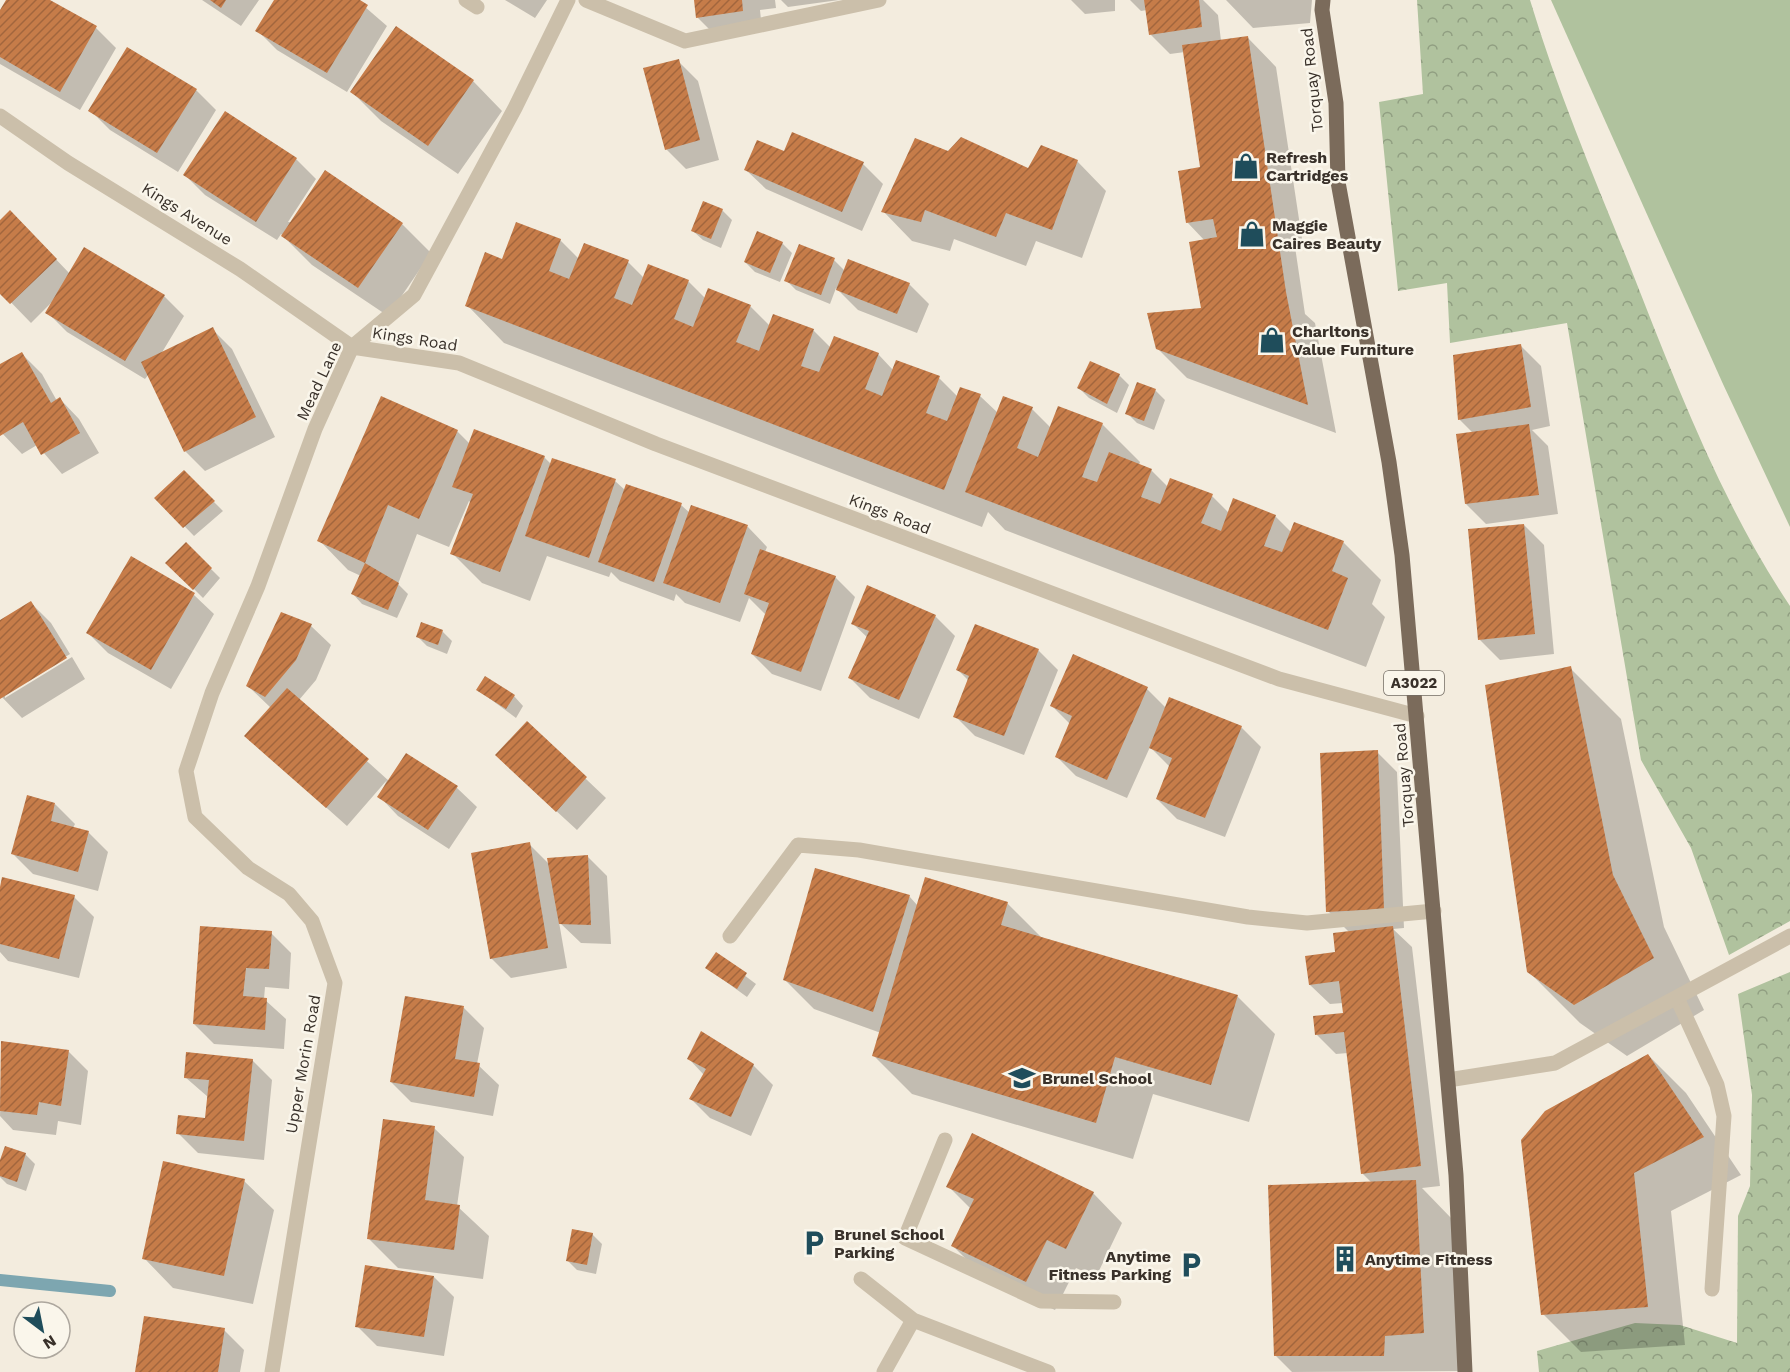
<svg xmlns="http://www.w3.org/2000/svg" width="1790" height="1372" viewBox="0 0 1790 1372" font-family="'Work Sans',sans-serif">
<defs>
<pattern id="forest-crowns" width="20" height="18" patternUnits="userSpaceOnUse" patternTransform="scale(1.5)"><rect width="20" height="18" fill="#b0c29e"/><path d="M2 6a3 3 0 1 1 6 0M12 15a3 3 0 1 1 6 0" fill="none" stroke="#909e81"/></pattern>
<pattern id="building-hatch" width="6" height="6" patternUnits="userSpaceOnUse" patternTransform="scale(1.5)"><rect width="6" height="6" fill="#c67c49"/><path d="M-1 1l2-2M0 6l6-6M5 7l2-2" fill="none" stroke="#a2663d"/></pattern>
</defs>
<rect width="100%" height="100%" fill="#f3ecde"/>
<path fill="url(#forest-crowns)" d="M1417 0H1530C1557 90 1594 177 1629 264 1675 381 1720 501 1790 606V921L1729 955 1691 848 1641 760 1567 323 1450 343 1447 283 1398 291 1379 102 1423 94Z
M1790 972V1372H1539L1537 1351 1635 1323 1680 1325 1737 1343 1738 1216 1750 1186 1752 1095 1738 994Z"/>
<path fill="#b0c29e" d="M1551 0H1790V527L1723 384Z"/>
<path fill="#0003" d="M8 0H47L96 28 116 48 80 110 0 64V13Z
M202 0H259L241 26Z
M275 0H357L387 26 347 92 277 50 257 30Z
M505 0H547L535 18Z
M695 0H775L776 8 760 10 762 30 717 37 697 17Z
M781 0H839L788 7Z
M1071 0H1115V11L1085 14Z
M1130 0H1203L1218 15 1221 41 1247 37 1276 67 1302 239 1294 240 1305 314 1315 323 1336 433 1187 378 1157 348 1205 309V241L1187 222 1202 168 1185 52 1170 54 1150 34 1147 10 1141 11Z
M1226 0H1312L1310 23 1253 28Z
M678 61 698 81 719 160 686 169 666 149Z
M473 81 502 111 458 174 381 121 352 92Z
M196 90 216 110 178 172 110 130 90 110Z
M793 134 863 164 883 184 862 231 766 189 746 170 785 153Z
M949 153 1029 170 1077 161 1106 191 1082 258 1036 241 1026 266 954 239 950 251 912 241 883 211Z
M296 159 316 179 288 222 402 224 431 253 388 316 312 265 281 234 277 240 205 195 185 175Z
M722 210 732 220 721 248 703 240 693 231Z
M0 222 30 232 70 274 164 296 184 316 161 354 212 329 232 349 275 437 205 471 185 451 149 374 145 379 67 332 47 312 52 302 31 323 0 291Z
M560 240 579 259 628 262 644 278 688 281 705 298 750 306 770 326 774 316 814 331 831 348 878 354 893 370 939 378 958 397 980 396 998 413 1032 409 1051 428 1102 424 1140 462 1139 465 1151 470 1168 487 1212 496 1229 513 1275 516 1292 533 1343 542 1381 580 1372 604 1385 617 1366 667 1005 530 988 512 982 527 504 343 467 305 503 260Z
M782 243 792 253 780 282 755 272 745 262Z
M834 260 845 271 909 284 929 304 917 333 858 310 836 288 830 304 796 290 786 280Z
M1521 346 1541 366 1550 426 1532 430 1548 446 1558 514 1486 524 1466 504 1474 434 1459 419Z
M22 354 42 374 57 401 60 399 79 419 99 453 62 474 37 445 22 454 0 431V366Z
M1091 363 1119 375 1129 385 1117 413 1089 398 1079 388Z
M1155 390 1165 400 1154 430 1137 423 1127 413Z
M457 431 470 444 475 431 544 457 551 464 615 481 625 490 681 505 690 513 692 507 748 527 767 547 765 552 835 577 855 597 821 691 772 674 752 654 765 614 749 598 740 622 685 603 676 594 674 601 620 581 611 572 609 577 547 556 530 601 482 583 452 553 471 503 469 501 449 547 417 534 398 584 408 594 397 618 362 604 353 594 361 576 348 570 319 540Z
M184 472 223 511 194 536 157 498Z
M1524 525 1544 545 1554 654 1500 660 1480 640Z
M186 544 220 578 203 598 168 563Z
M194 595 214 614 171 689 108 653 88 633Z
M31 603 51 623 70 654 5 694V698L72 657 85 679 22 718 0 695V622Z
M935 616 955 636 919 719 870 698 850 678 868 638 852 623Z
M311 626 331 645 316 680 299 700 389 781 407 755 457 788 477 807 449 849 398 816 379 796 387 780 347 826 246 736 271 708 248 686Z
M442 631 452 641 447 654 427 646 417 636Z
M1038 650 1058 670 1024 755 975 736 955 716 969 681 958 670Z
M1570 668 1621 719 1664 927 1704 1010 1627 1056 1580 1023 1528 971Z
M1147 689 1166 708 1241 727 1261 747 1225 837 1177 819 1157 799 1170 767 1150 747 1127 798 1076 776 1056 756 1070 724 1052 706Z
M478 690 514 696 523 706 516 718Z
M527 723 606 798 577 830 517 775Z
M1377 752 1397 772 1404 928 1393 929 1412 947 1440 1186 1422 1188 1453 1220 1461 1371 1292 1372 1276 1356 1372 1183 1362 1173 1348 1053 1336 1054 1316 1034 1344 1014 1343 1003 1330 1004 1310 985 1337 953 1349 932 1328 911Z
M55 804 75 824 73 828 88 832 108 852 98 891 33 874 13 854Z
M529 844 550 865 587 856 607 876 611 944 581 943 559 922 567 968 511 978 491 958Z
M0 893 74 897 94 917 79 978 8 961 0 952Z
M909 896 918 906 1007 903 1043 939 1237 996 1275 1034 1249 1122 1153 1094 1133 1159 912 1094 874 1056 881 1033 814 1009 785 980Z
M271 933 291 953 289 989 265 987 264 999 286 1019 284 1049 214 1044 194 1024Z
M716 954 756 984 747 997 707 968Z
M406 998 464 1008 484 1028 477 1064 499 1085 493 1116 411 1102 391 1082Z
M2 1043 68 1051 88 1071 81 1125 58 1121 56 1135 13 1130 0 1116Z
M1648 1055 1686 1093 1741 1175 1671 1211 1685 1345 1581 1352 1543 1314Z
M689 1059 753 1065 773 1085 751 1136 710 1118 691 1099 704 1075Z
M252 1060 272 1080 264 1160 198 1153 178 1133 206 1119 208 1097 185 1077Z
M434 1128 464 1157 457 1206 489 1236 483 1279 398 1268 368 1238Z
M25 1154 35 1164 26 1191 7 1184 0 1177V1165Z
M244 1181 274 1210 253 1304 173 1288 144 1258Z
M948 1186 1093 1193 1122 1223 1096 1277 1076 1268 1055 1310 982 1275 953 1246 971 1209Z
M592 1234 602 1244 596 1274 577 1270 568 1261Z
M434 1277 454 1297 444 1356 377 1346 357 1326Z
M224 1330 244 1350 240 1372H137Z"/>
<g fill="none" stroke-linecap="round" stroke-linejoin="round">
<path stroke="#7da6b0" stroke-width="12" d="M0 1280 110 1291"/>
</g>
<path fill="url(#building-hatch)" d="M6 0H50L97 26 60 92 0 57V10Z
M210 0H226L221 8Z
M274 0H360L368 5 327 73 255 31Z
M694 0H742L743 11 696 18Z
M1144 0H1199L1202 27 1149 35Z
M396 26 474 80 428 146 350 92Z
M1248 36 1286 292 1308 405 1156 349 1147 313 1201 308 1189 242 1217 237 1213 219 1186 223 1178 171 1200 167 1182 45Z
M127 47 197 89 157 153 88 111Z
M679 59 700 140 665 150 643 68Z
M225 111 297 158 256 222 183 175Z
M792 132 864 162 842 212 744 170 757 140 784 151Z
M961 137 1028 168 1041 145 1078 160 1052 230 1006 213 996 237 925 210 921 222 881 212 915 138 948 151Z
M325 170 403 223 358 288 281 236Z
M703 201 723 209 711 239 691 231Z
M10 210 57 259 10 304 0 294V220Z
M516 222 561 239 549 271 569 279 584 243 629 260 614 298 632 305 648 264 689 280 674 319 693 327 708 288 751 305 736 342 759 351 773 314 814 329 801 366 819 372 834 336 879 353 865 389 882 396 896 360 940 376 926 413 947 421 960 387 981 394 944 490 465 306 485 252 502 259Z
M757 231 783 242 770 273 744 262Z
M799 244 835 258 821 295 784 281Z
M84 247 165 295 125 361 45 313Z
M848 259 910 283 897 314 836 290Z
M213 327 256 417 184 452 141 362Z
M1521 344 1531 407 1458 420 1453 355Z
M22 352 51 403 60 397 80 433 41 455 23 422 0 436V364Z
M1090 361 1120 374 1107 404 1077 388Z
M1137 382 1156 389 1144 421 1125 414Z
M381 396 458 430 419 519 388 505 365 563 317 541Z
M1003 396 1033 407 1017 448 1038 457 1058 406 1103 423 1082 477 1097 482 1109 452 1152 469 1141 497 1160 504 1170 478 1213 494 1201 523 1221 531 1233 498 1276 515 1264 546 1282 552 1294 522 1344 541 1332 571 1348 578 1328 630 965 492Z
M1529 424 1539 495 1465 504 1456 434Z
M474 429 545 456 500 572 450 554 473 494 452 487Z
M552 458 616 479 589 558 525 536Z
M184 470 215 501 183 528 154 498Z
M626 484 682 503 654 582 598 562Z
M691 505 748 525 720 603 663 583Z
M1524 524 1535 634 1478 640 1468 529Z
M186 542 212 568 193 590 165 563Z
M760 549 836 576 801 672 751 654 769 603 744 594Z
M131 556 195 593 151 670 86 633Z
M365 563 399 583 388 610 351 594Z
M867 585 936 615 899 700 848 678 869 631 851 624Z
M31 601 67 658 0 699V620Z
M281 612 312 624 296 660 265 697 246 686Z
M421 622 443 630 438 645 416 637Z
M975 624 1039 649 1004 736 953 717 969 676 956 670Z
M1073 654 1148 687 1107 780 1055 757 1072 716 1050 706Z
M1571 666 1613 875 1654 958 1574 1005 1527 972 1485 685Z
M485 676 515 695 506 709 476 690Z
M287 688 369 759 326 808 244 736Z
M1169 697 1242 726 1205 818 1156 799 1172 758 1149 748Z
M527 721 587 777 556 812 495 755Z
M1378 750 1384 909 1326 912 1320 753Z
M406 753 458 786 428 830 377 797Z
M27 795 55 803 51 821 89 831 78 872 11 854Z
M530 842 548 948 490 959 471 853Z
M588 855 591 925 559 924 547 858Z
M815 868 910 895 873 1012 783 980Z
M2 877 75 895 59 959 0 944V887Z
M925 877 1008 902 1001 925 1238 995 1211 1085 1115 1057 1096 1123 872 1056Z
M200 926 272 931 269 969 246 968 243 996 267 998 265 1030 193 1024Z
M1393 926 1421 1166 1361 1174 1344 1032 1315 1035 1313 1016 1343 1013 1339 981 1309 985 1305 956 1335 952 1333 933Z
M716 952 747 973 737 989 705 968Z
M405 996 464 1006 455 1059 480 1063 474 1097 390 1082Z
M701 1031 754 1064 731 1117 689 1099 706 1069 687 1059Z
M1 1041 69 1050 61 1106 39 1102 37 1115 0 1111Z
M186 1052 253 1059 244 1141 176 1134 178 1115 205 1118 209 1080 184 1078Z
M1648 1054 1704 1137 1634 1173 1648 1307 1541 1315 1521 1140 1545 1111Z
M383 1119 435 1126 425 1200 460 1205 454 1250 367 1239Z
M972 1133 1094 1192 1066 1249 1047 1240 1026 1282 951 1246 974 1199 946 1187Z
M5 1146 26 1153 17 1182 0 1176V1160Z
M163 1161 245 1179 224 1276 142 1259Z
M1416 1180 1424 1333 1385 1336 1384 1356H1274L1268 1185Z
M572 1229 593 1233 587 1265 566 1261Z
M365 1265 434 1276 424 1337 355 1327Z
M144 1316 225 1328 218 1372H135Z"/>
<g fill="none" stroke-linecap="round" stroke-linejoin="round">
<path stroke="#cbbfaa" stroke-width="15" d="M730 936 798 845 859 850 1248 917 1307 923 1434 911
M1677 998 1717 1085 1724 1116 1712 1289
M945 1140 905 1238 1041 1301 1114 1302"/>
<path stroke="#cbbfaa" stroke-width="15" d="M466 0 477 7
M586 0 685 41 879 0
M0 116 68 163 240 269 352 347 459 363 656 444 1279 679 1417 716
M1448 1080 1555 1063 1790 936
M861 1279 913 1320 1048 1372
M272 1372 335 983 312 921 289 894 248 868 195 817 186 771 212 693 258 586 315 429 352 347 414 295 515 108 568 0
M884 1372 913 1320"/>
<path stroke="#7b6b5b" stroke-width="15" d="M1323 0 1322 10 1336 103 1338 182 1389 462 1402 555 1456 1175 1465 1372"/>
</g>
<defs>
<g id="shop-bare" transform="scale(2.07)"><path d="M-5-2.5h2.3a2.7 3.5 0 0 1 5.4 0H5L5.5 6h-11ZM-1.5-2.5h3a1.5 2.3 0 0 0-3 0Z" fill="#1f4d5b" stroke="#faf6eb" stroke-width="2.5" paint-order="stroke"/></g>
<g id="school-bare" transform="scale(2.07)"><path d="M0-5L7-2L0 1L-7-2ZM-4 1L0 2.5L4 1V4Q0 6-4 4Z" fill="#1f4d5b" stroke="#faf6eb" stroke-width="2.5" paint-order="stroke"/></g>
<g id="parking-bare" transform="scale(2.07)"><path d="M-3.5-5.5H1a3.5 3.5 0 0 1 0 7H-1V5.5H-3.5ZM-1-3.4V-.6H.8a1.4 1.4 0 0 0 0-2.8Z" fill="#1f4d5b" stroke="#faf6eb" stroke-width="2.5" paint-order="stroke"/></g>
<g id="building-bare" transform="scale(2.07)"><path d="M-4-6H4V6H1V3H-1V6H-4ZM-2.5-4.3h1.7v1.8h-1.7ZM.8-4.3h1.7v1.8H.8ZM-2.5-1h1.7V.8h-1.7ZM.8-1h1.7V.8H.8Z" fill="#1f4d5b" stroke="#faf6eb" stroke-width="2.5" paint-order="stroke"/></g>
</defs>
<g fill-rule="evenodd">
<use href="#shop-bare" x="1246" y="166"/>
<use href="#shop-bare" x="1252" y="234"/>
<use href="#shop-bare" x="1272" y="340"/>
<use href="#school-bare" x="1022" y="1078"/>
<use href="#parking-bare" x="814" y="1243"/>
<use href="#building-bare" x="1345" y="1259"/>
<use href="#parking-bare" x="1191" y="1265"/>
</g>
<g text-anchor="middle" dominant-baseline="central" stroke-width="5" stroke-linejoin="round" paint-order="stroke">
<rect fill="#faf6eb" stroke="#736c64" stroke-width="1.5" x="1384" y="671" width="60" height="24" rx="4.5"/>
<g font-size="15" font-weight="bold" fill="#39312a">
<text x="1414" y="683">A3022</text>
</g>
<g font-size="16" fill="#39312a" stroke="#faf6eb">
<text transform="translate(1312 80) rotate(-96)">Torquay Road</text>
<text transform="translate(187 214) rotate(32)">Kings Avenue</text>
<text transform="translate(415 339) rotate(9)">Kings Road</text>
<text transform="translate(319 381) rotate(-65)">Mead Lane</text>
<text transform="translate(890 514) rotate(21)">Kings Road</text>
<text transform="translate(1404 775) rotate(-95)">Torquay Road</text>
<text transform="translate(303 1064) rotate(-80)">Upper Morin Road</text>
</g>
<g font-size="16" font-weight="bold" fill="#39312a" stroke="#faf6eb" text-anchor="start">
<text x="1266" y="157">Refresh<tspan x="1266" dy="18">Cartridges</tspan></text>
<text x="1272" y="225">Maggie<tspan x="1272" dy="18">Caires Beauty</tspan></text>
<text x="1292" y="331">Charltons<tspan x="1292" dy="18">Value Furniture</tspan></text>
<text x="1042" y="1078">Brunel School</text>
<text x="834" y="1234">Brunel School<tspan x="834" dy="18">Parking</tspan></text>
<text x="1171" y="1256" text-anchor="end">Anytime<tspan x="1171" dy="18">Fitness Parking</tspan></text>
<text x="1365" y="1259">Anytime Fitness</text>
</g>
</g>
<g transform="translate(42 1330) rotate(148)"><circle r="28" fill="#faf6eb" stroke="#ada79e" stroke-width="1.5"/>
<path d="M0-4.5L10 22L0 15L-10 22Z" fill="#1f4d5b"/>
<text y="-9" font-size="16" font-weight="bold" text-anchor="middle" fill="#39312a">N</text>
</g>
</svg>
